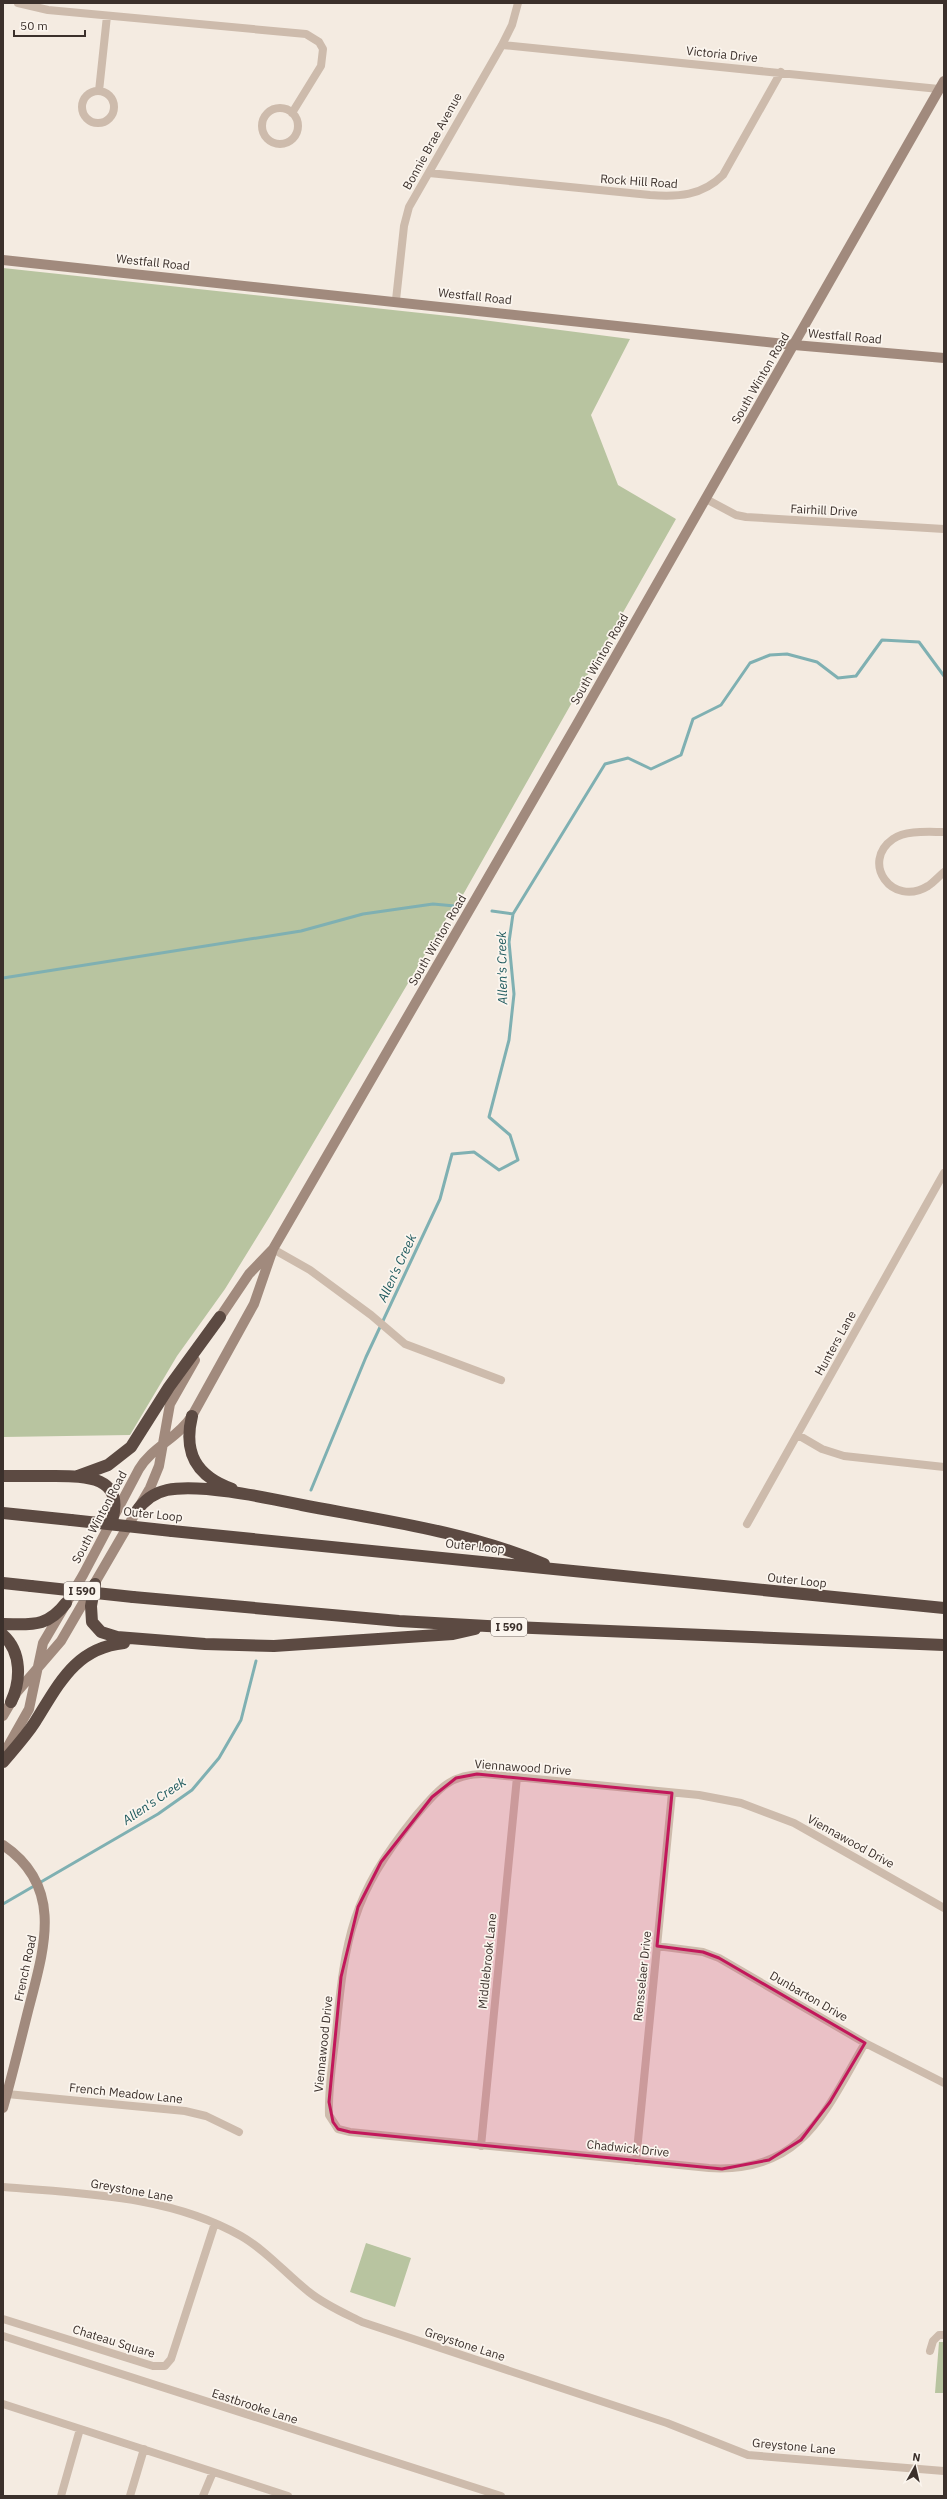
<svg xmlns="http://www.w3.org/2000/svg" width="947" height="2499" font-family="'IBM Plex Sans',sans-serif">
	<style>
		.green { fill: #b8c4a0 }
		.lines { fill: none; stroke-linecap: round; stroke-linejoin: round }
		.stream { stroke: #7fb0b2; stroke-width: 3 }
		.street { stroke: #cdbbac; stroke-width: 8 }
		.secondary { stroke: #a18a7d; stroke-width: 10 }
		.highway { stroke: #5c4a42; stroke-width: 12 }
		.highway-bridge { stroke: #5c4a42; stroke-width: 12 }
		.marked { fill: #c2185b; fill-opacity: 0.2; stroke: #c2185b; stroke-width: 3; stroke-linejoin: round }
		.labels { text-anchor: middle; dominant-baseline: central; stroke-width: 3.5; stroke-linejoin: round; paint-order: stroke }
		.shield { fill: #fbf5ee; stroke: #756b66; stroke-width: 1 }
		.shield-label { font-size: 11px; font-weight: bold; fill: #3b302b }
		.street-label { font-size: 12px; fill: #3b302b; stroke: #fbf5ee }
		.water-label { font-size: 13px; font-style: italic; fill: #1f5a5e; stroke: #fbf5ee }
	</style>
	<rect width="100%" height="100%" fill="#f4ebe1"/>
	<path class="green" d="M3 268 467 318 630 339 591 415 618 485 676 519 460 900 455 904 270 1216 225 1289 177 1356 130 1435 3 1437Z
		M366 2243 411 2258 395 2307 350 2292Z
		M939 2342H944V2393H935Z"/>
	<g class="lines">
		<path class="stream" d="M492 911 513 914
			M3 978 301 931 363 914 433 904 455 906
			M311 1490 366 1357 440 1199 452 1154 474 1152 499 1170 518 1160 510 1135 489 1117 509 1040 514 994 509 942 513 914 605 764 628 758 651 769 681 755 693 719 721 705 750 663 770 655 787 654 817 662 838 678 856 676 882 640 919 642 944 676
			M3 1904 158 1814 192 1790 219 1758 241 1720 256 1661"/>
		<path class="street" d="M18 3 48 10 306 34 319 42 323 49 321 66 292 113
			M502 45 939 89
			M82 107a16 16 0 1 1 32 0a16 16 0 1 1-32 0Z
			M99 91 107 16
			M262 126a18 18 0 1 1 36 0a18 18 0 1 1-36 0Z
			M429 173 650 195C678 197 702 196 723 175L781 72
			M396 300 404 226 409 207 502 45 512 25 518 3
			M706 499 736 515 746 517 944 529
			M944 832C928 832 906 830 893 839 860 862 892 908 928 886 934 882 939 876 944 872
			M273 1249 310 1270 371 1315 405 1344 501 1380
			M798 1435 822 1449 844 1456 944 1467
			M747 1524 944 1173
			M657 1946 703 1952 719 1958 865 2043 944 2083
			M865 2043C825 2112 802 2174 709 2168L350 2132 338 2129 329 2115C328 2088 333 2060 336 2033 345 1937 352 1895 414 1818 436 1792 449 1773 485 1774L699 1795 741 1803 794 1823 944 1908
			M7 2094 185 2111 206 2116 239 2132
			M481 2146 517 1777
			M636 2161 672 1793
			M3 2187C84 2194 169 2195 241 2236 267 2251 286 2274 309 2292 325 2305 344 2313 362 2322L667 2423 748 2455 944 2471
			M3 2319 153 2366H165L171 2359 215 2223
			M3 2336 501 2496
			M930 2351 933 2341 939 2335H944
			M3 2404 288 2496
			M61 2496 80 2429
			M130 2496 144 2449
			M203 2496 213 2472"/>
		<path class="secondary" d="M3 260 794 345 944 358
			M216 1323 249 1274 273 1249
			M3 1716 17 1692 61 1641 150 1488 159 1466 170 1404 195 1360
			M3 1755 29 1709 43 1643 83 1575 139 1469C152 1447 178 1438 192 1416L254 1304 273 1249 577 724 944 81
			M3 1845C65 1887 44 1949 28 2011 20 2043 12 2076 3 2108"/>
		<path class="highway" d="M192 1416C183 1453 196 1476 232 1489
			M3 1476C20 1476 36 1476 53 1476 84 1476 125 1475 112 1521
			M78 1476 108 1465 131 1447 169 1387 220 1317
			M136 1512C144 1500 153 1493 167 1490 200 1483 268 1498 302 1505 381 1520 469 1532 544 1564
			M3 1513 71 1520
			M172 1531 944 1608
			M3 1583 31 1586
			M95 1584 91 1606 92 1622 101 1632 117 1637 205 1644 274 1646 453 1634 475 1629
			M133 1597 399 1621 487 1626 944 1645
			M3 1624C31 1624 47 1628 66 1603
			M3 1635C22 1652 21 1681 11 1702
			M3 1762C14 1749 26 1736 35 1722 59 1684 75 1648 124 1643"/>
		<path class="highway-bridge" d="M71 1520 172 1531
			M31 1586 133 1597"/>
	</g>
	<path class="marked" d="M477 1774 672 1793 657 1946 703 1952 719 1958 865 2043 830 2102 801 2140 769 2160 722 2169 350 2132 338 2129 333 2122 329 2102 341 1977 358 1907 381 1862 432 1797 456 1778Z"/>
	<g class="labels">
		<g class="shield">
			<rect x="64" y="1582" width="36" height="18" rx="3"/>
			<rect x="491" y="1618" width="36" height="18" rx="3"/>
		</g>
		<g class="shield-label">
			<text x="82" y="1591">I 590</text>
			<text x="509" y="1627">I 590</text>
		</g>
		<g class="street-label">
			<text transform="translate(722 54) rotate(6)">Victoria Drive</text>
			<text transform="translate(432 141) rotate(-61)">Bonnie Brae Avenue</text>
			<text transform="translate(639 181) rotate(4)">Rock Hill Road</text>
			<text transform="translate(153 262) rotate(6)">Westfall Road</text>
			<text transform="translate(475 296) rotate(6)">Westfall Road</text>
			<text transform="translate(845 336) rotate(5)">Westfall Road</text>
			<text transform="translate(760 378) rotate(-60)">South Winton Road</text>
			<text transform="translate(824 510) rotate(3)">Fairhill Drive</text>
			<text transform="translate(599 659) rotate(-60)">South Winton Road</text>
			<text transform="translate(437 940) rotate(-60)">South Winton Road</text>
			<text transform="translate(835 1343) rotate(-61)">Hunters Lane</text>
			<text transform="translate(153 1514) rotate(6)">Outer Loop</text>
			<text transform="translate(99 1517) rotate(-62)">South Winton Road</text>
			<text transform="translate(475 1546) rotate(6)">Outer Loop</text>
			<text transform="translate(797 1580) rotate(6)">Outer Loop</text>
			<text transform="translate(523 1767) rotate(4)">Viennawood Drive</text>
			<text transform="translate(851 1841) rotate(29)">Viennawood Drive</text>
			<text transform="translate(487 1961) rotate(-84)">Middlebrook Lane</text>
			<text transform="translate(25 1968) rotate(-78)">French Road</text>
			<text transform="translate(642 1976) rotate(-84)">Rensselaer Drive</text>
			<text transform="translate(809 1996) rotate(30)">Dunbarton Drive</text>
			<text transform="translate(323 2044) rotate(-84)">Viennawood Drive</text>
			<text transform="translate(126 2093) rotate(6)">French Meadow Lane</text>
			<text transform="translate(628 2148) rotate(6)">Chadwick Drive</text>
			<text transform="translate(132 2190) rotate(10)">Greystone Lane</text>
			<text transform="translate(114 2341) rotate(17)">Chateau Square</text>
			<text transform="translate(465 2344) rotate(18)">Greystone Lane</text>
			<text transform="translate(255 2406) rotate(18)">Eastbrooke Lane</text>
			<text transform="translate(794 2446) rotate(5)">Greystone Lane</text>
		</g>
		<g class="water-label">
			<text transform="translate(502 968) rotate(-91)">Allen's Creek</text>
			<text transform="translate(397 1268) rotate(-65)">Allen's Creek</text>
			<text transform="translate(154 1801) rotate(-34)">Allen's Creek</text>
		</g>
	</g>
	<rect width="947" height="2499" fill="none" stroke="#3b302b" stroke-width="8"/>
	<g transform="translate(915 2467) rotate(8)" stroke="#fbf5ee" stroke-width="3" paint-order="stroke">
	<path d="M0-3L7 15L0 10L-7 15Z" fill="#3b302b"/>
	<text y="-6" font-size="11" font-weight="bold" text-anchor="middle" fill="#3b302b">N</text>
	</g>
	<path d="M14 30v6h71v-6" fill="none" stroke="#3b302b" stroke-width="2"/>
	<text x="20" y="30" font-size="12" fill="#3b302b" stroke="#fbf5ee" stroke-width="3" paint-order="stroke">50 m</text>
</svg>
